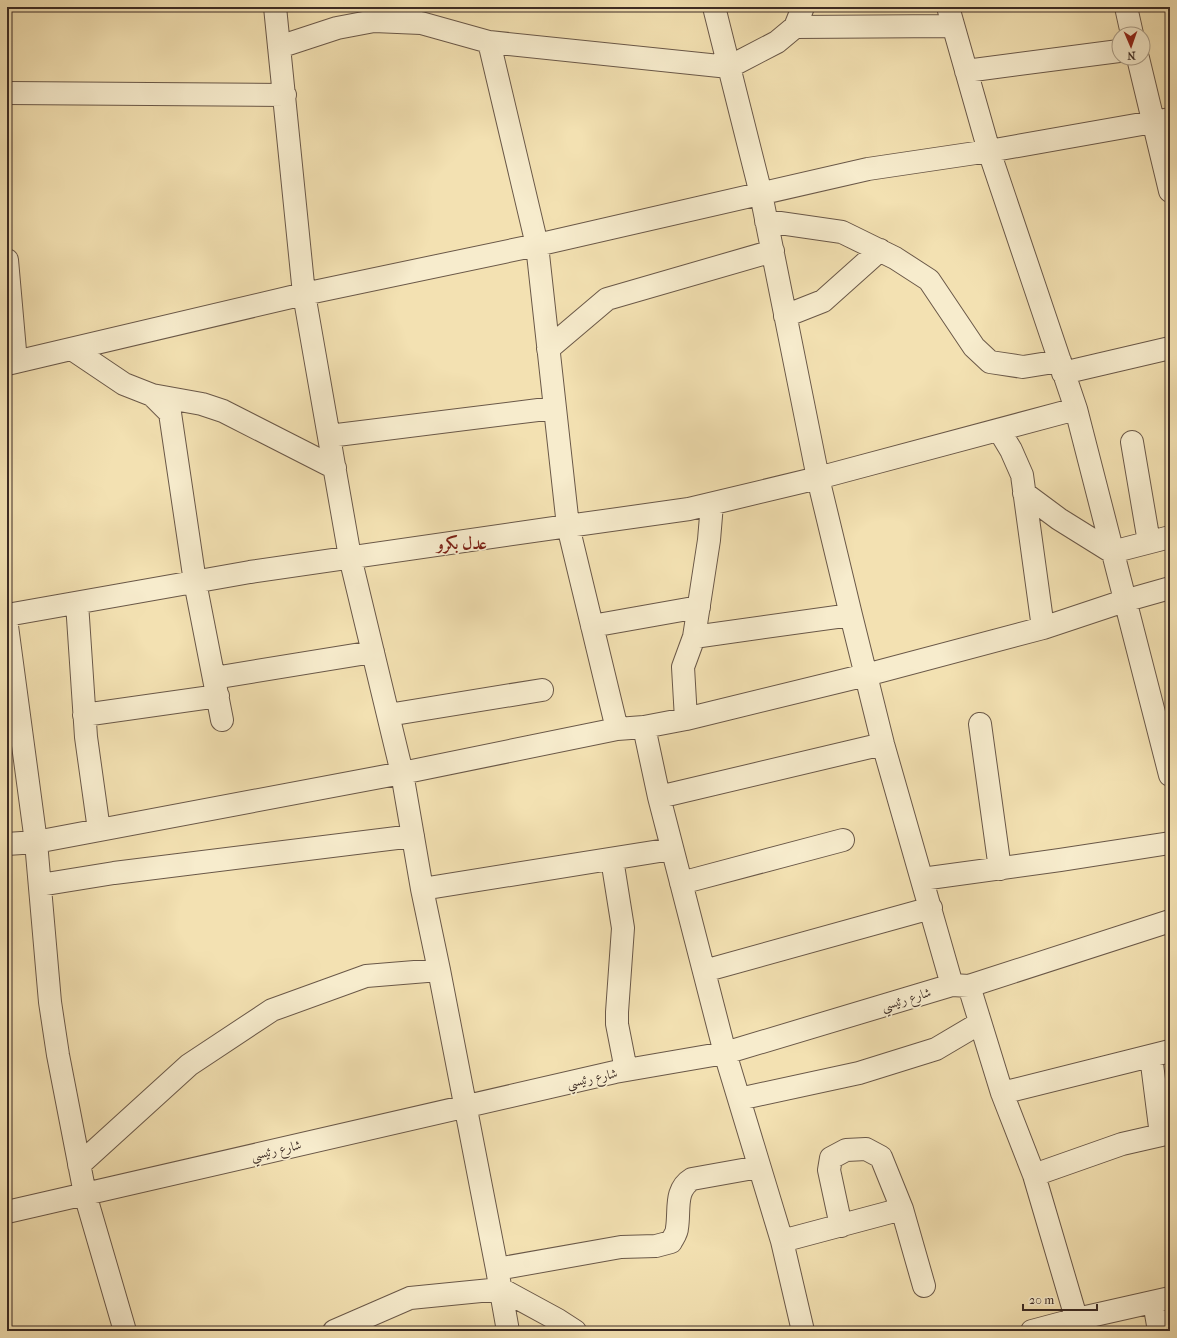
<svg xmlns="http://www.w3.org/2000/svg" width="1177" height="1338" font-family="'IM FELL French Canon',Amiri,serif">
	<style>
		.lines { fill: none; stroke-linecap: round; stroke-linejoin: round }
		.street-casing { stroke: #6a5848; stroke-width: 24 }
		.street { stroke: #f7eccd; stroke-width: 22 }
		.labels { text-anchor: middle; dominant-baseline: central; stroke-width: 3.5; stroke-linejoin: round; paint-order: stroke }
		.street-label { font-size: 13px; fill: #3c2b24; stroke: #f7eccd }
		.district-label { font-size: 17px; font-weight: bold; fill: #7a1f14; stroke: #f7eccd }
	</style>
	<rect width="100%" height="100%" fill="#f3e1b2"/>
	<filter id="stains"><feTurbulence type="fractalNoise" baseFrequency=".005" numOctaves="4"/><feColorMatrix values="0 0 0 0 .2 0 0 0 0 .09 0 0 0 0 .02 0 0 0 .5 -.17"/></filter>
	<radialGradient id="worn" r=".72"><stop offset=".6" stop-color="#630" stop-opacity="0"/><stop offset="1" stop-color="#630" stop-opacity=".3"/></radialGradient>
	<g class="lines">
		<defs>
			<path id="street" d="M275 7 304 294 350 557 402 773 422 889 439 970 497 1269 508 1331
				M714 7 761 194 818 478 851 615 883 744 952 985
				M948 7 989 151 1076 409 1170 775
				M1126 7 1132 34
				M795 27 953 26
				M489 42 537 245 568 526 617 729
				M279 47 337 28 374 21 421 23 489 42 729 67 777 42 795 27 803 7
				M1138 58 1170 191
				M966 71 1119 51
				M7 93 285 95
				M766 221 842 232 895 258 929 280 974 347 990 362 1023 367 1060 361
				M7 260 16 362
				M785 316 823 301 880 250
				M72 349 124 384 152 395 170 413 195 582 222 720
				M548 349 607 299 773 251
				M7 364 304 294 537 245 868 169 989 151 1170 119
				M1063 373 1170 348
				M152 395 202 404 223 411 335 468
				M999 430 1011 450 1022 475 1043 628
				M329 436 554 408
				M1132 442 1149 542
				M1024 493 1059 519 1112 552 1170 537
				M77 603 86 737 99 830
				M7 615 250 572 568 526 689 509 818 478 1076 409
				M7 626 36 842 50 1002 58 1055 85 1194 125 1331
				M592 626 699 607
				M694 637 851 615
				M214 678 373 652
				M84 715 218 696
				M388 715 542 690
				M686 719 683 667 694 637 709 540 712 504
				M980 724 1000 869
				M644 727 659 797 725 1053 782 1241 803 1331
				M659 797 883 744
				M7 844 36 842 402 773 617 729 644 727 686 719 866 675 1043 628 1124 601 1170 588
				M612 859 623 928 617 1012V1024L626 1070
				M922 879 1060 860 1170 843
				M681 883 843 840
				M40 885 114 873 413 836
				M422 889 672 849
				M704 971 931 908
				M969 986 1002 1093 1034 1175 1080 1331
				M1151 1056 1161 1135
				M1002 1093 1170 1051
				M739 1099 859 1073 936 1049 980 1023
				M79 1165 189 1065 272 1010 366 976 439 970
				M1034 1175 1122 1144 1170 1133
				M7 1212 615 1072 725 1053 952 985 969 986 1170 921
				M841 1226 829 1170 831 1158 846 1150 866 1149 881 1157 902 1209 924 1286
				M782 1241 902 1209
				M497 1269 621 1247 656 1246 671 1242C673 1238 677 1233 677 1228 680 1210 674 1190 692 1179L759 1167
				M1154 1302 1159 1331
				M334 1331 410 1298 501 1289 558 1320 575 1331
				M1032 1331 1077 1319 1170 1298"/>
		</defs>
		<use href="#street" class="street-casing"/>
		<use href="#street" class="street"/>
	</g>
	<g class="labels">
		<g class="street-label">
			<text transform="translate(906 999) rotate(-17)">شارع رئيسي</text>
			<text transform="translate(592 1078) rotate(-12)">شارع رئيسي</text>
			<text transform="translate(276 1150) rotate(-13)">شارع رئيسي</text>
		</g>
		<g class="district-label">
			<text x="462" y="543">عدل بكرو</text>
		</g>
	</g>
	<rect width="1177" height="1338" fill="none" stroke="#f3e1b2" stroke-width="24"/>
	<rect x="8" y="8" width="1161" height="1322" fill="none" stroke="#3c2b24" stroke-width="2"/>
	<rect x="12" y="12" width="1153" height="1314" fill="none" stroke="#3c2b24"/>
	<g transform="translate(1131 46) rotate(178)"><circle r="19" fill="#f7eccd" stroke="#ac9f89"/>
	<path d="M0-3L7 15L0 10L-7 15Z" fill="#8f2418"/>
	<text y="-6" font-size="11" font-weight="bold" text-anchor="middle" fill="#3c2b24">N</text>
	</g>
	<path d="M1023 1304v6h74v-6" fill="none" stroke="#3c2b24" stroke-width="2"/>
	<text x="1029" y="1304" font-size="12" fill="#3c2b24" stroke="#f7eccd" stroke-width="3" paint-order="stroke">20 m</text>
	<rect width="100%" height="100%" filter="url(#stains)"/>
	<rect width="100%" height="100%" fill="url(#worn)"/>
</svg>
